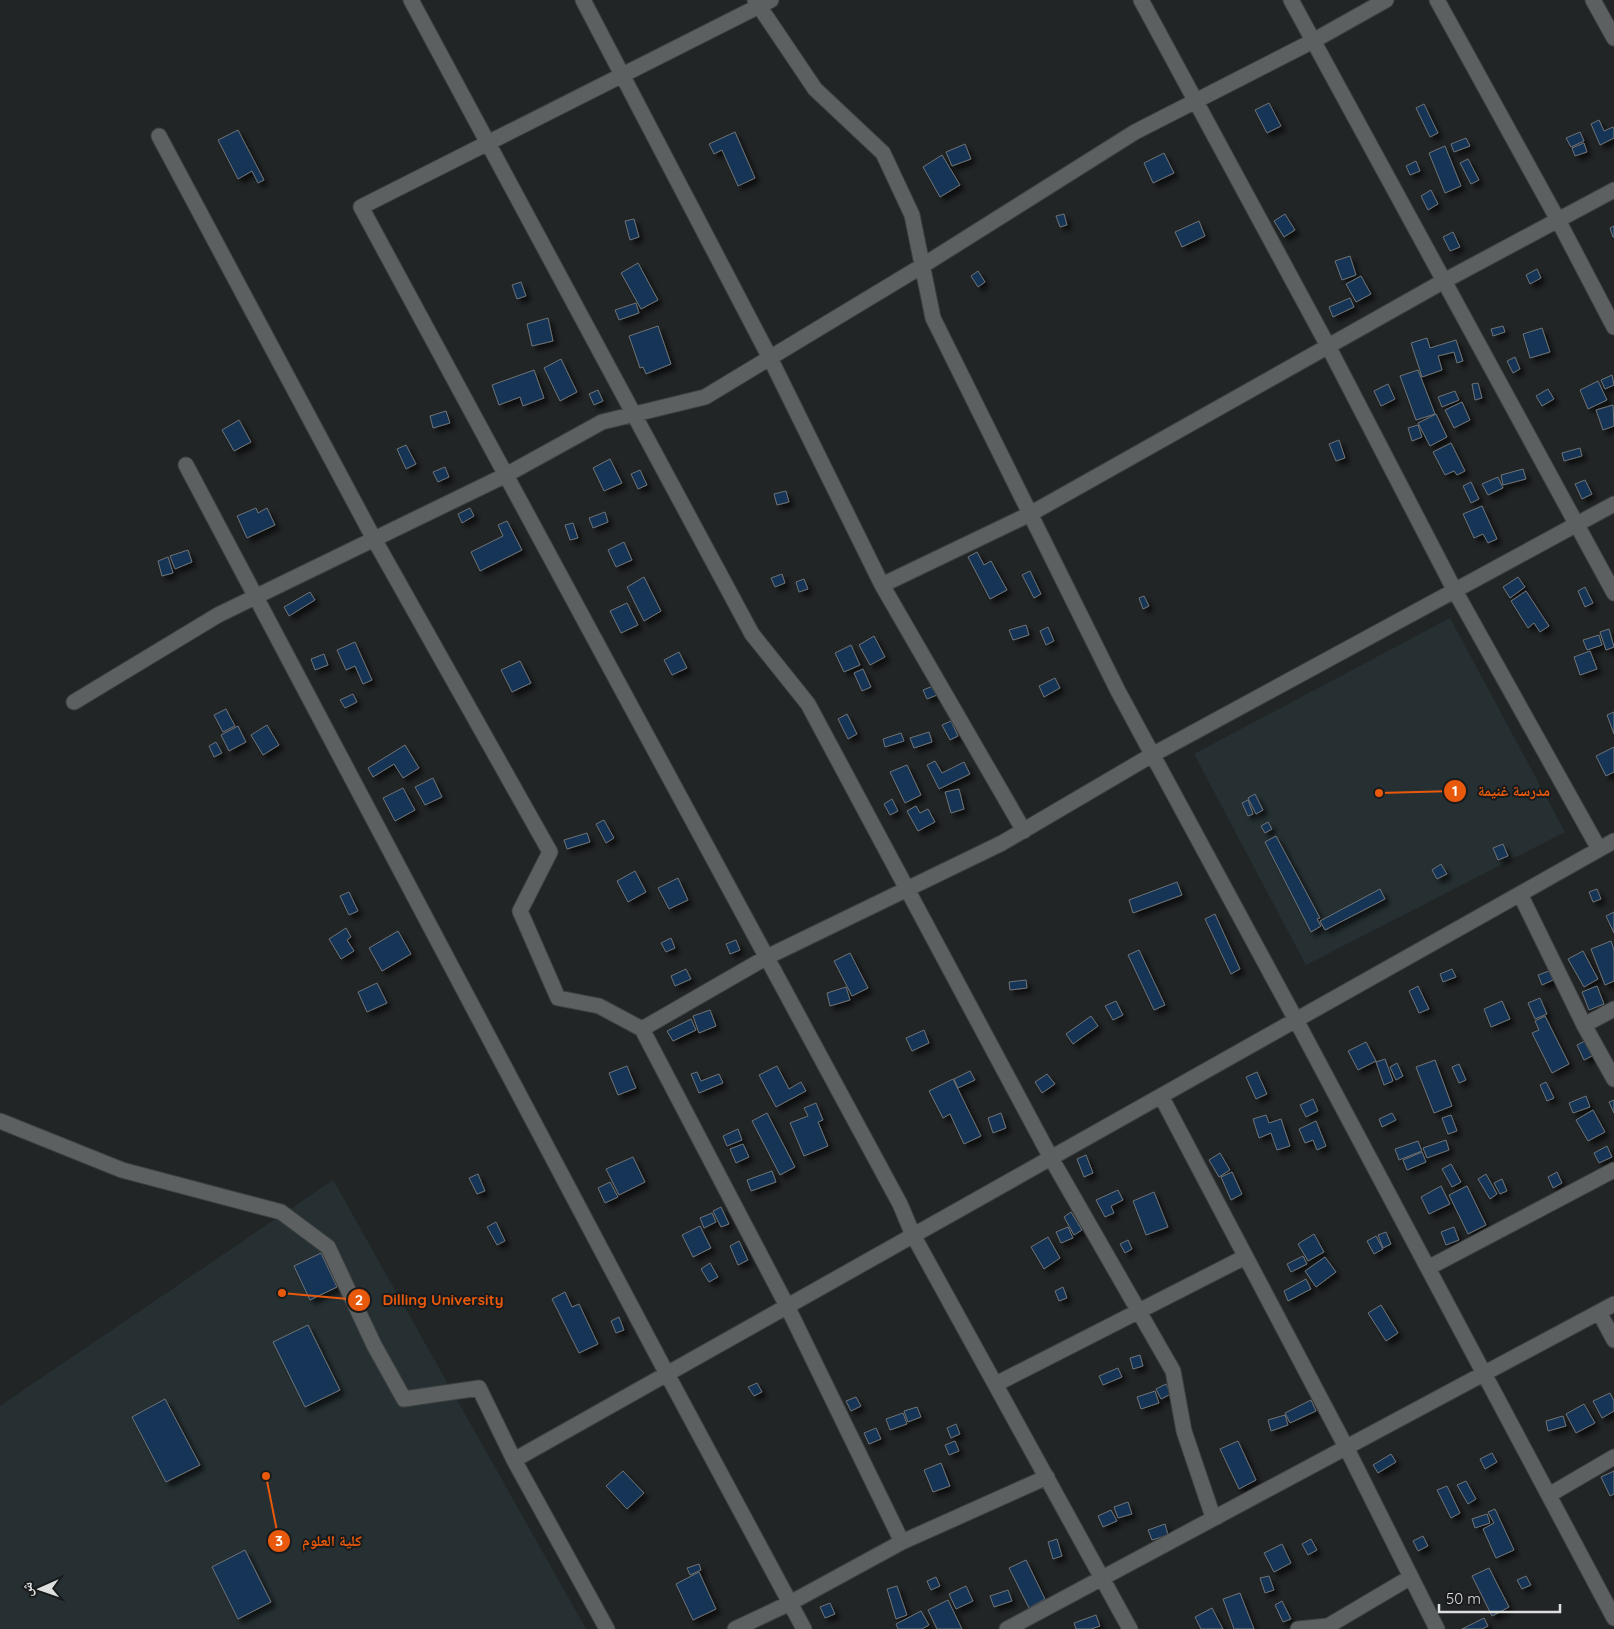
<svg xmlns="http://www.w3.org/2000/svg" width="1614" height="1629" font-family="Quicksand,'Noto Naskh Arabic',sans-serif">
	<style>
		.built { fill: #263033 }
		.building { fill: #123656; stroke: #707275; filter: url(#shadow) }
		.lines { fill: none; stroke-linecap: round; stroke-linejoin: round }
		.street-casing { stroke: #3e4041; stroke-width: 17 }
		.secondary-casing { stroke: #3e4041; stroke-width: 17 }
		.street { stroke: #5c6061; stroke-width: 15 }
		.secondary { stroke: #5c6061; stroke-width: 15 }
		.leader { fill: none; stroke: #e8590c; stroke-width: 2 }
		.callout-dot { fill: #e8590c; stroke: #191b1c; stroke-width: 2 }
		.mark-label { font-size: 15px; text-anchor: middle; font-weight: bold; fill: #fff }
		.callout-label { font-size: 15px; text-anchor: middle; font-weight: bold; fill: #e8590c; stroke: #191b1c; stroke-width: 4; stroke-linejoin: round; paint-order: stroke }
	</style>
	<defs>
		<filter id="shadow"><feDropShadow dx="4.5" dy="4.5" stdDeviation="2.5" flood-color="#0009"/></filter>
	</defs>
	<rect width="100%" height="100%" fill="#222526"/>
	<path class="built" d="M1450 618 1565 832 1306 965 1194 754Z
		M333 1180 586 1629H0V1406Z"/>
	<path class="building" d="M1269 103 1281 126 1267 133 1255 110Z
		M1424 104 1438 133 1430 137 1416 108Z
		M1599 120 1604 131 1613 127 1614 129V138L1600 145 1591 124Z
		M238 130 264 180 258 183 252 171 238 179 218 140Z
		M735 132 755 178 738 186 722 150 714 154 709 144Z
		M1580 132 1584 141 1571 147 1566 138Z
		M1466 138 1470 146 1454 152 1451 144Z
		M1584 143 1587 152 1575 156 1572 148Z
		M965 144 971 159 952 166 946 152Z
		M1445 146 1461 186 1445 193 1429 153Z
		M1164 153 1174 173 1153 183 1144 163Z
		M942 155 960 185 940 197 923 167Z
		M1468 159 1479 180 1471 184 1460 163Z
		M1416 161 1420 171 1410 175 1406 166Z
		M1431 190 1438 204 1428 210 1421 196Z
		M1064 214 1067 225 1060 227 1056 216Z
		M1285 214 1295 230 1284 237 1274 221Z
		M634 219 639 237 630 240 625 221Z
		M1199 221 1205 236 1182 247 1175 232Z
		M1614 226V237H1613L1610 228Z
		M1453 232 1460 247 1450 251 1443 237Z
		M1350 256 1356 275 1342 280 1335 261Z
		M638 263 658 300 641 309 621 273Z
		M1537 269 1541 278 1530 284 1526 275Z
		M978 271 985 282 978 287 971 276Z
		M1361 276 1371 294 1356 302 1346 284Z
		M521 282 526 296 517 299 512 285Z
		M1350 298 1354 307 1333 317 1329 307Z
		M636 303 639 313 619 320 615 310Z
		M548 318 553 341 532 346 527 324Z
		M658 326 671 364 646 374 643 367 640 368 629 336Z
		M1503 326 1505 332 1493 336 1491 329Z
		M1542 328 1550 352 1530 358 1523 334Z
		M1427 338 1430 348 1456 340 1463 361 1457 363 1454 352 1438 356 1442 370 1422 377 1411 343Z
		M1515 357 1520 369 1513 373 1507 361Z
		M561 359 577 392 560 401 544 368Z
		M534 370 544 398 523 406 520 397 499 405 492 385Z
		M1418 370 1435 414 1416 420 1400 376Z
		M1612 375 1614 385 1605 389 1601 380Z
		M1598 381 1607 400 1588 409 1580 390Z
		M1478 383 1482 398 1475 400 1472 384Z
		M1388 384 1395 399 1381 406 1374 391Z
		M1548 389 1554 399 1542 406 1536 396Z
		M598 390 603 401 594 405 589 394Z
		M1455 391 1459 400 1442 407 1438 397Z
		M1462 402 1470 420 1454 428 1445 410Z
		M1613 405 1614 426 1603 430 1596 410Z
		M446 411 450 423 433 428 430 416Z
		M1436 414 1447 437 1430 446 1418 423Z
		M239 420 251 442 234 451 222 430Z
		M1418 425 1422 437 1412 441 1408 428Z
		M1339 440 1345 458 1336 461 1329 444Z
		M1451 443 1465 471 1457 475 1454 471 1445 475 1433 452Z
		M406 445 416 464 406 469 397 449Z
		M1580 448 1582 456 1564 461 1562 453Z
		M610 459 622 483 604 491 593 468Z
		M445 467 449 477 438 482 433 472Z
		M1523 469 1526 479 1503 485 1501 475Z
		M640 470 647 485 638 489 631 474Z
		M1498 477 1503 488 1488 495 1482 484Z
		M1585 480 1592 494 1582 499 1575 484Z
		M1471 482 1479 499 1471 503 1463 486Z
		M786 491 789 502 777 505 774 494Z
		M1482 506 1497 539 1488 543 1483 534 1474 538 1463 514Z
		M256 508 258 513 267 508 275 525 247 538 237 516Z
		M470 508 474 516 462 523 458 514Z
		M605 512 608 522 593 528 589 518Z
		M507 521 522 550 480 571 471 552 503 536 498 525Z
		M573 523 578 538 570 540 565 525Z
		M624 542 632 560 616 567 608 550Z
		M188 550 192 562 175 569 170 556Z
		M977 552 984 565 991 561 1007 590 990 599 968 557Z
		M168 557 173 573 162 576 158 561Z
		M1030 571 1041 594 1034 598 1022 575Z
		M782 574 785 583 775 587 771 578Z
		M644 577 661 611 644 621 627 587Z
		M1518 577 1525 587 1510 598 1503 587Z
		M804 579 808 589 799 592 796 582Z
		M1585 587 1593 603 1585 607 1578 591Z
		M1526 591 1549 626 1540 632 1534 623 1528 628 1511 601Z
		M310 592 315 600 289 616 284 607Z
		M1144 596 1149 606 1143 609 1139 598Z
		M627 603 638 625 621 633 610 611Z
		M1026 625 1029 635 1013 640 1009 630Z
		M1048 627 1054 641 1046 645 1040 631Z
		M1609 629 1614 647 1606 650 1600 632Z
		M1599 635 1602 645 1587 650 1583 640Z
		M874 636 885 657 870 665 859 645Z
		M355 642 372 680 363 684 355 666 346 670 337 650Z
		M851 645 860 665 844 672 835 653Z
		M1590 651 1597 669 1580 675 1574 657Z
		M679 652 687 668 672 675 664 660Z
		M324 654 328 665 315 670 311 659Z
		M520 661 531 683 512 692 501 670Z
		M863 669 871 687 862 691 854 673Z
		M1055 678 1060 688 1044 697 1039 686Z
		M933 686 937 695 927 699 923 690Z
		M353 694 357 702 345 708 340 700Z
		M226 709 235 726 223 732 214 715Z
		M1614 712V734L1607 715Z
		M847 714 857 734 848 739 838 719Z
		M951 721 958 736 950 740 942 725Z
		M267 725 279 745 263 755 251 735Z
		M238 726 246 742 229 751 221 735Z
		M929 732 932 742 914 748 910 738Z
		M901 733 904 741 885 747 883 739Z
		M216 742 222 753 214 757 209 746Z
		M405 745 419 768 403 778 394 764 373 777 368 768Z
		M1614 747V772L1606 776 1596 756Z
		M935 761 942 773 964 762 970 774 939 789 927 765Z
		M907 765 921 795 905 803 890 772Z
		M433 778 442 797 425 805 415 787Z
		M403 788 415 810 395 821 383 798Z
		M959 789 964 809 951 813 945 792Z
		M1255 794 1263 810 1256 814 1248 798Z
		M892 799 898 811 890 815 884 804Z
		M1248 800 1253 814 1248 816 1242 803Z
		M916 806 920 813 928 809 935 822 918 831 907 811Z
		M604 820 614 838 606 843 596 824Z
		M1268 822 1272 829 1265 833 1261 826Z
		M587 833 590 842 567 849 564 840Z
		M1276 836 1320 918 1317 919 1321 926 1311 932 1265 842Z
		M1503 844 1508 856 1498 860 1493 848Z
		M1441 864 1447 874 1437 879 1432 870Z
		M635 871 646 892 628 902 617 881Z
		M678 878 688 900 669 909 658 888Z
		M1177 882 1182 895 1133 913 1129 900Z
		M1380 889 1385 899 1325 930 1320 921Z
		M1597 889 1601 899 1593 902 1589 892Z
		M349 892 358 911 349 915 340 896Z
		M1614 912V933L1606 916Z
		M1215 914 1240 969 1231 974 1205 919Z
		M346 928 351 937 347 940 354 951 341 959 329 939Z
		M398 931 411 954 382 971 369 948Z
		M671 938 675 948 666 952 661 943Z
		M736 940 740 950 730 954 726 944Z
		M1611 941 1614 950V981L1605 985 1591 949Z
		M1139 950 1165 1005 1154 1010 1128 955Z
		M1583 951 1598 979 1584 987 1568 959Z
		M850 953 868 988 852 996 834 961Z
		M686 969 691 979 675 986 671 976Z
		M1452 969 1456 977 1443 982 1440 974Z
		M1549 971 1553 980 1542 985 1538 975Z
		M1026 980 1027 988 1010 990 1009 982Z
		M377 983 387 1003 367 1012 358 992Z
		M1418 986 1429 1009 1419 1013 1409 991Z
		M1597 986 1604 1004 1589 1010 1582 992Z
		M846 987 850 1000 830 1006 827 993Z
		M1540 998 1547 1014 1535 1019 1528 1003Z
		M1116 1001 1123 1015 1113 1020 1105 1006Z
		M1502 1001 1510 1019 1491 1027 1484 1009Z
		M710 1010 716 1026 699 1033 693 1016Z
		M1091 1016 1098 1026 1073 1044 1066 1034Z
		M1545 1016 1569 1064 1552 1073 1532 1033 1539 1030 1535 1021Z
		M691 1019 696 1030 673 1041 667 1031Z
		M924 1030 929 1043 912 1051 906 1038Z
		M1585 1041 1592 1056 1584 1060 1577 1045Z
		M1366 1042 1376 1061 1358 1070 1348 1051Z
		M1385 1059 1393 1081 1384 1085 1376 1062Z
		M1435 1060 1452 1106 1434 1113 1416 1067Z
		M1397 1063 1403 1076 1396 1080 1390 1067Z
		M1459 1064 1466 1080 1459 1083 1452 1067Z
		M627 1066 636 1088 618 1095 609 1073Z
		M777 1066 789 1089 801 1082 806 1091 776 1107 759 1075Z
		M970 1071 975 1080 958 1088 954 1079Z
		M697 1072 701 1081 719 1074 723 1083 699 1093 691 1074Z
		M1257 1072 1267 1094 1256 1099 1246 1077Z
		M1047 1074 1055 1084 1042 1093 1035 1082Z
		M953 1079 981 1136 964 1144 950 1114 943 1118 929 1091Z
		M1546 1082 1554 1098 1547 1101 1540 1085Z
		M1586 1096 1590 1107 1573 1113 1569 1103Z
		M1313 1099 1318 1111 1306 1117 1300 1105Z
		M1614 1100V1113L1609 1102Z
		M816 1103 823 1120 818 1122 828 1146 804 1156 790 1123 808 1116 804 1108Z
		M1593 1110 1605 1132 1588 1141 1576 1120Z
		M767 1113 795 1167 780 1175 752 1121Z
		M1001 1113 1006 1128 993 1133 988 1118Z
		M1392 1113 1396 1120 1382 1127 1379 1119Z
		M1266 1115 1269 1123 1281 1119 1290 1146 1277 1150 1271 1133 1259 1138 1253 1119Z
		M1451 1115 1457 1131 1448 1134 1442 1118Z
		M1316 1121 1326 1146 1317 1150 1313 1140 1305 1143 1299 1129Z
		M738 1129 742 1140 727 1146 723 1136Z
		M1446 1140 1449 1150 1427 1158 1423 1148Z
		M1418 1141 1422 1151 1399 1160 1395 1149Z
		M743 1144 749 1157 736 1163 730 1149Z
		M1607 1146 1612 1157 1599 1163 1594 1153Z
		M1422 1152 1426 1162 1407 1170 1403 1160Z
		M1220 1153 1230 1170 1219 1177 1209 1160Z
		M1086 1155 1093 1173 1084 1177 1077 1159Z
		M633 1157 645 1182 619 1195 606 1169Z
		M1451 1164 1461 1182 1452 1187 1442 1169Z
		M772 1171 776 1182 751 1191 747 1180Z
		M1232 1172 1242 1194 1231 1200 1221 1177Z
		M1557 1172 1562 1183 1553 1188 1548 1177Z
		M478 1174 485 1191 477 1194 469 1178Z
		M1486 1174 1497 1194 1490 1199 1478 1179Z
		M1502 1179 1507 1191 1500 1194 1494 1183Z
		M610 1182 618 1197 605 1203 598 1188Z
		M1441 1186 1450 1204 1429 1214 1421 1197Z
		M1467 1186 1486 1225 1468 1234 1449 1195Z
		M1118 1190 1123 1200 1111 1206 1114 1213 1105 1217 1096 1200Z
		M1154 1192 1168 1227 1146 1235 1133 1201Z
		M721 1207 729 1224 721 1227 713 1211Z
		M1071 1212 1082 1230 1074 1235 1064 1217Z
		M712 1213 716 1222 704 1228 700 1218Z
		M496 1222 505 1241 497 1245 487 1227Z
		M700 1226 711 1248 693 1257 682 1235Z
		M1068 1227 1073 1238 1061 1243 1056 1232Z
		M1454 1227 1459 1240 1446 1245 1441 1232Z
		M1386 1232 1391 1244 1383 1248 1378 1235Z
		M1314 1234 1324 1252 1308 1261 1298 1244Z
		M1376 1236 1383 1249 1374 1254 1367 1241Z
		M1048 1237 1060 1258 1044 1269 1031 1247Z
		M1128 1240 1132 1249 1125 1253 1120 1244Z
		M739 1241 748 1260 738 1265 730 1246Z
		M321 1253 337 1287 310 1300 294 1266Z
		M1303 1256 1307 1264 1291 1272 1287 1264Z
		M1325 1257 1336 1272 1316 1287 1305 1271Z
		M710 1263 718 1277 709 1282 701 1269Z
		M1306 1279 1311 1289 1288 1301 1284 1291Z
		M1063 1287 1067 1298 1059 1301 1055 1291Z
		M565 1292 572 1307 579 1304 598 1344 579 1353 552 1299Z
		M1381 1305 1398 1333 1386 1341 1368 1313Z
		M619 1317 624 1330 616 1333 611 1321Z
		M308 1325 340 1390 305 1407 273 1342Z
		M1140 1355 1143 1366 1133 1369 1130 1358Z
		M1118 1368 1122 1377 1103 1385 1099 1376Z
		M757 1383 762 1392 754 1396 748 1387Z
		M1166 1384 1171 1394 1161 1399 1156 1389Z
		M1155 1391 1159 1403 1141 1409 1137 1397Z
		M1610 1393 1614 1401V1411L1602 1418 1593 1401Z
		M856 1397 861 1406 851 1411 846 1401Z
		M165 1399 200 1465 166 1482 132 1417Z
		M1311 1400 1316 1411 1290 1423 1285 1413Z
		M1584 1404 1595 1423 1576 1433 1566 1414Z
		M917 1407 921 1417 908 1422 904 1411Z
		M903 1413 907 1424 890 1430 886 1419Z
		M1285 1415 1288 1425 1271 1431 1268 1420Z
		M1563 1416 1566 1426 1548 1431 1546 1421Z
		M956 1424 960 1434 951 1438 947 1428Z
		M876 1428 881 1439 869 1444 864 1433Z
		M955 1441 959 1451 949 1455 945 1445Z
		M1238 1441 1256 1480 1239 1489 1220 1449Z
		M1492 1453 1497 1462 1485 1469 1480 1459Z
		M1391 1454 1396 1462 1378 1473 1373 1465Z
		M941 1463 950 1486 933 1492 924 1470Z
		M623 1471 644 1493 627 1509 606 1486Z
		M1614 1471V1494L1610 1496 1601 1477Z
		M1466 1481 1476 1499 1468 1504 1457 1485Z
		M1447 1486 1460 1513 1451 1518 1437 1490Z
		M1128 1502 1132 1514 1118 1518 1114 1507Z
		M1495 1509 1514 1550 1496 1558 1483 1529 1494 1523 1488 1512Z
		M1111 1510 1117 1521 1103 1527 1098 1516Z
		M1487 1514 1490 1523 1475 1528 1472 1519Z
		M1165 1524 1168 1535 1152 1540 1148 1530Z
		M1423 1536 1428 1546 1418 1551 1413 1541Z
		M1057 1539 1062 1556 1053 1559 1048 1542Z
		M1311 1539 1317 1550 1308 1555 1302 1544Z
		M1282 1544 1291 1563 1274 1572 1264 1553Z
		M245 1550 271 1602 238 1619 212 1567Z
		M1026 1560 1045 1599 1029 1608 1009 1568Z
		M699 1564 701 1570 690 1575 687 1568Z
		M1489 1568 1509 1607 1492 1616 1472 1576Z
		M699 1572 716 1609 693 1620 676 1584Z
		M1269 1576 1274 1590 1265 1593 1260 1578Z
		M1526 1576 1531 1585 1522 1589 1517 1580Z
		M936 1577 940 1586 931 1590 927 1581Z
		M897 1586 907 1615 896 1619 887 1589Z
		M966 1586 973 1601 956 1609 949 1594Z
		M1008 1590 1012 1601 994 1607 990 1596Z
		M1240 1593 1254 1629H1234L1223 1599Z
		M948 1600 962 1629H937L928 1610Z
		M1282 1601 1291 1619 1283 1622 1275 1605Z
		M830 1603 835 1614 825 1618 820 1607Z
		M1212 1608 1223 1629H1201L1195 1617Z
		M921 1611 929 1625 922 1629H898L896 1624Z
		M1096 1615 1100 1626 1091 1629H1076L1074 1623Z
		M1484 1618 1488 1626 1482 1629H1462Z"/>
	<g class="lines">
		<defs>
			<path id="street" d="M411 0 752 634 808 704 1051 1158 1173 1371 1184 1431 1211 1511 1217 1517
				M583 0 770 358 882 585 1024 831
				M755 0 815 89 883 153 912 215 933 318 1118 691 1296 1020 1614 1618
				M771 0 361 207 900 1204 913 1235 1130 1629
				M1141 0 1328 346 1455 591 1599 849
				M1437 0 1558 220 1614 327
				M1593 0 1614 38
				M159 136 374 539 550 852 520 911 558 998 599 1006 642 1029 787 1306 902 1542
				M186 465 667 1374 804 1629
				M882 585 1030 514 1444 281 1614 190
				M74 702 218 615 506 475 602 422 705 397 922 266 1135 132 1313 41 1386 0
				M1520 894 1584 1025 1614 1079
				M1584 1025 1614 1009
				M642 1029 767 957 1002 843 1152 755 1614 504
				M1161 1096 1346 1447 1437 1629
				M0 1121 122 1170 281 1212 328 1247 374 1345 404 1399 479 1388 514 1460 607 1629
				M1428 1268 1614 1170
				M1599 1312 1614 1340
				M996 1384 1245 1257
				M514 1460 1614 841
				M1549 1495 1614 1457
				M735 1629 790 1603 902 1542 1047 1477
				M1007 1629 1614 1304
				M1298 1629 1328 1626 1411 1577"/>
			<path id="secondary" d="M1291 0 1614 593"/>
		</defs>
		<use href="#street" class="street-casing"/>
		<use href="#secondary" class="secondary-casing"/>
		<use href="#street" class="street"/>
		<use href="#secondary" class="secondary"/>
	</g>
	<path class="leader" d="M1379 793L1455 791M282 1293L359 1300M266 1476L279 1541"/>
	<g class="callout-dot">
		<circle cx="1379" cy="793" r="5"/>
		<circle cx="282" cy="1293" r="5"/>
		<circle cx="266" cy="1476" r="5"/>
		<circle cx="1455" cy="791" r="12"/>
		<circle cx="359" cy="1300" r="12"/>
		<circle cx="279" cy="1541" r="12"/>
	</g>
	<g class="mark-label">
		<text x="1455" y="796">1</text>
		<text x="359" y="1305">2</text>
		<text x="279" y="1546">3</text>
	</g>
	<g class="callout-label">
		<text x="1514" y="796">مدرسة غنيمة</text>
		<text x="443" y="1305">Dilling University</text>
		<text x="332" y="1546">كلية العلوم</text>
	</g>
	<g transform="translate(40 1589) rotate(268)" stroke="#191b1c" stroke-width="4" paint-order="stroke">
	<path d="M0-4L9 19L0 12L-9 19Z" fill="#dee0e0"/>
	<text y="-8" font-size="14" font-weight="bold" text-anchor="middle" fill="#dee0e0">ش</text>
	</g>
	<path d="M1439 1604v8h121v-8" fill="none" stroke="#dee0e0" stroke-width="2.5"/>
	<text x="1446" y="1604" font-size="15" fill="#dee0e0" stroke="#191b1c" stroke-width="4" paint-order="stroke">50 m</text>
</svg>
